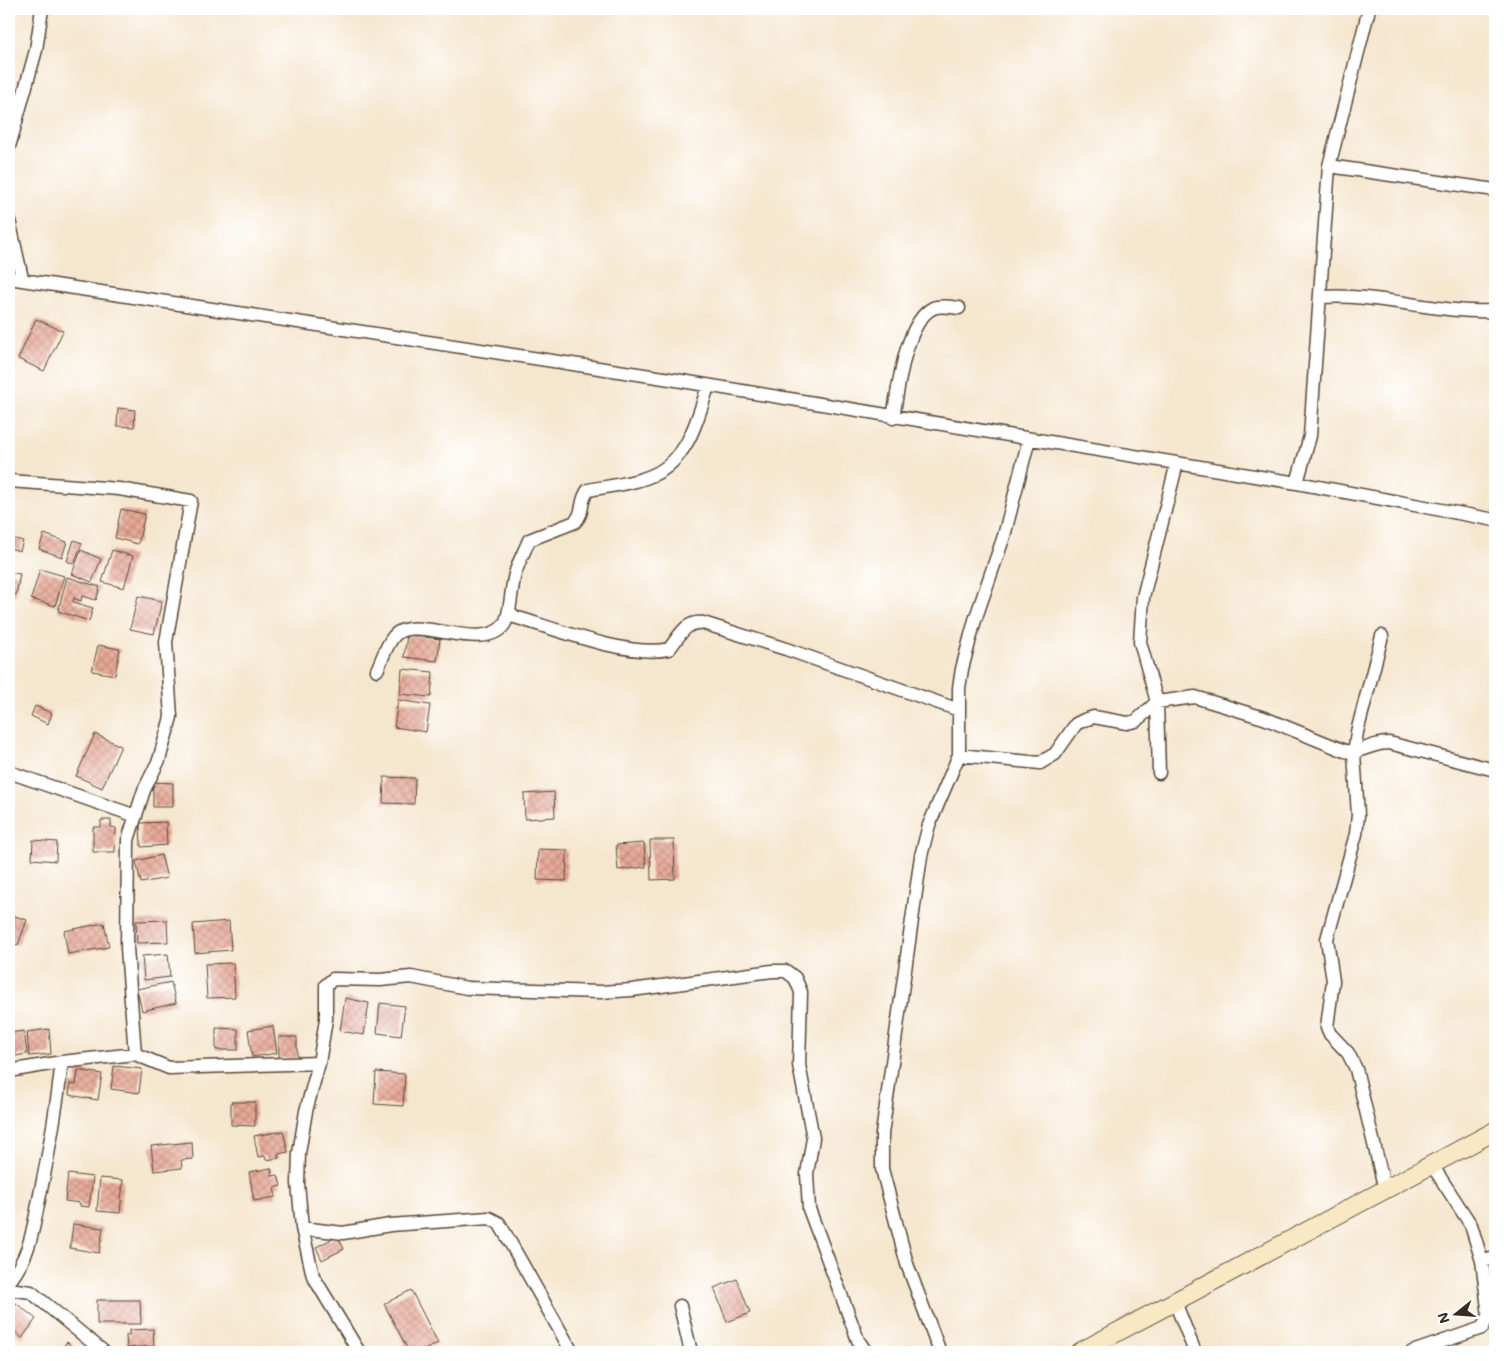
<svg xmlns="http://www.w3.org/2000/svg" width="1504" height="1361" font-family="Mali,sans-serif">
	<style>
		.building { fill: url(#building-cross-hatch) }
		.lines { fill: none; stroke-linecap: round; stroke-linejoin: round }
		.minor-casing { stroke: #574638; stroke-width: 15 }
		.secondary-casing { stroke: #574638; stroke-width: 20 }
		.minor { stroke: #fff; stroke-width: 12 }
		.secondary { stroke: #f8e8c3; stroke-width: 18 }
	</style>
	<defs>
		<pattern id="building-cross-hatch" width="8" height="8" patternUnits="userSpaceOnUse" patternTransform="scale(1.25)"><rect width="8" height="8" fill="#e8a998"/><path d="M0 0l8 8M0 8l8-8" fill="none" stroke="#bd8a7b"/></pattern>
	</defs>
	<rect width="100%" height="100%" fill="#fff"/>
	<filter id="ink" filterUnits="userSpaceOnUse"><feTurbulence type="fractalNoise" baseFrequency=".02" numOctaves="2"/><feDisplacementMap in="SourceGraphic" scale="10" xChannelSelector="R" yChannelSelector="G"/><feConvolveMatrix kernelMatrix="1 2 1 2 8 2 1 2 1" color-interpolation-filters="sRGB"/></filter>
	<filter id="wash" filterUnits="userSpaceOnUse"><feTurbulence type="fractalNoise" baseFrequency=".0096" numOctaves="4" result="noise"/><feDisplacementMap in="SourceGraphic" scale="20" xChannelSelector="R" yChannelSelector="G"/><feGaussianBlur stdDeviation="1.12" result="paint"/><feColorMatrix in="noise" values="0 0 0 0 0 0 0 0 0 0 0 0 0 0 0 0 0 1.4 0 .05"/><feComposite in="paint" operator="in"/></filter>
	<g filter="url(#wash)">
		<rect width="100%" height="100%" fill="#f5e6ce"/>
		<g id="blocks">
			<path class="building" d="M36 319 63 331 44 371 18 359Z
				M118 408 135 410 134 427 117 426Z
				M121 509 145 514 138 544 115 538Z
				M44 534 67 542 62 557 39 549Z
				M9 537 23 541 20 551 9 548Z
				M74 540 82 543 74 564 67 561Z
				M81 550 101 559 92 582 72 574Z
				M112 550 133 556 124 588 102 582Z
				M40 569 64 576 55 606 31 599Z
				M9 572 20 574 16 595 9 594Z
				M67 577 100 587 96 600 82 596 81 601 74 598 73 602 93 608 89 621 58 611Z
				M138 596 162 601 154 634 130 629Z
				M407 635 440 639 437 661 404 657Z
				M98 645 120 649 115 675 92 671Z
				M402 669 433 672 431 697 400 694Z
				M398 700 430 705 426 732 394 727Z
				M35 706 52 713 48 724 31 716Z
				M95 734 121 746 102 788 76 776Z
				M384 777 415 778 414 804 383 803Z
				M153 782 173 783V807H153Z
				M554 792 555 817 525 819 524 794Z
				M101 820H111V827L116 828 115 852H93V827H101Z
				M166 822 167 845 141 847 140 823Z
				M33 840 57 842 56 861 32 859Z
				M650 840H674L675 879 651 880Z
				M644 843 646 867 618 870 616 845Z
				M538 849 567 850 566 881 537 880Z
				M161 855 167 878 141 883 136 861Z
				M9 914 27 920 18 945 9 942Z
				M167 920 168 942 137 943 136 921Z
				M229 921 231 950 195 953 193 924Z
				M104 923 109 947 68 954 64 931Z
				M168 954 170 977 144 980 142 956Z
				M233 963 235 997 207 998 205 964Z
				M171 982 176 1003 142 1011 137 989Z
				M345 998 369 1003 364 1035 340 1031Z
				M380 1003 405 1006 401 1036 377 1033Z
				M273 1026 277 1053 252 1057 248 1030Z
				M216 1028 238 1029V1050H216Z
				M49 1029 51 1054 29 1056 27 1032Z
				M24 1031 27 1054 9 1057V1033Z
				M279 1037H297V1058H279Z
				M114 1066 142 1069 139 1093 111 1089Z
				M78 1070 102 1074 98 1100 69 1095 70 1084 76 1085Z
				M376 1072 405 1074 403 1106 374 1104Z
				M231 1102H255V1126L231 1125Z
				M283 1131 288 1152 278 1154 279 1158 266 1160 265 1156 258 1157 254 1136Z
				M192 1142 193 1159 181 1160 182 1168 154 1171 151 1146Z
				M271 1168 272 1176 278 1175 281 1186 274 1188 276 1197 254 1201 249 1172Z
				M68 1174 93 1177 89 1207 80 1206V1203L65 1201Z
				M100 1178 123 1180 120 1213 97 1211Z
				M73 1224 103 1228 99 1253 70 1248Z
				M338 1236 344 1249 322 1260 316 1247Z
				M737 1279 750 1313 727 1322 714 1288Z
				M411 1290 438 1343 420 1352H409L384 1304Z
				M97 1300H140L141 1324H97Z
				M16 1303 36 1319 22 1338 9 1327V1313Z
				M153 1329 154 1346 127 1348 126 1335H129V1330Z
				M67 1342 79 1352H59Z"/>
		</g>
	</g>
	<g filter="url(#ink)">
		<use href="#blocks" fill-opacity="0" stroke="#574638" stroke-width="1"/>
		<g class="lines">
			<defs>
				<path id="minor" d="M9 147 36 50 42 9
					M1329 166 1495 190
					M9 220 22 278
					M9 278 664 378 1297 483 1495 520
					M1321 297C1380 293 1436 314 1495 311
					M893 418C898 390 905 322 933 308 940 305 952 307 959 308
					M9 481 119 489 191 501 166 642 171 717 159 760 144 790 128 840 127 948 135 1054
					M1297 483 1310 436 1329 166 1369 9
					M510 613 515 617C556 629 629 658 669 649 679 637 686 620 703 623L786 649 959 710
					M1382 636 1357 732 1354 753 1358 815 1356 834 1327 939 1333 981 1327 1027 1330 1034 1348 1053 1356 1069 1385 1190
					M377 670C382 660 386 645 394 636 413 613 480 653 503 626 512 615 510 587 516 571 519 561 525 550 529 540L575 522C585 512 579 502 588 490 609 486 633 484 653 475 688 460 698 418 708 386
					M959 755 1040 763 1055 754 1076 724 1084 720 1094 717 1127 723 1136 721 1157 702 1195 697 1264 718 1345 751C1361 754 1370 743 1389 743L1495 770
					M9 772 136 816
					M1159 773 1157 702 1140 642 1143 597 1177 463
					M9 1071 62 1062 135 1054 169 1068 319 1063
					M302 1228 343 1233 390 1225 489 1218 499 1223 506 1235 572 1352
					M1482 1261 1495 1258
					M9 1282C32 1253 33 1226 41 1190 50 1147 57 1105 62 1062
					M9 1289 31 1292 104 1352
					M1175 1302 1195 1352
					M680 1306 691 1352
					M359 1352 313 1276 302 1228 298 1183 299 1153 306 1111 319 1063 326 1019V985L333 979 380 980 411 977 467 988 600 992 632 990 772 971H786L795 978 801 992 799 1065 813 1138 807 1174 809 1209 858 1340 866 1352
					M940 1352 907 1264 882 1169V1134L921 856 929 825 959 755V688L962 669 975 620 1004 536 1029 439
					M1412 1352 1482 1328 1489 1316 1482 1261 1471 1225 1432 1165"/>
				<path id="secondary" d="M1080 1352 1495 1131"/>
			</defs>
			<use href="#minor" class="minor-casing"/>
			<use href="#secondary" class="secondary-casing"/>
			<use href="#minor" class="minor"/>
			<use href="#secondary" class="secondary"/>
		</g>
	</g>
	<rect width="1504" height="1361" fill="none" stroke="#fff" stroke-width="30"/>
	<g transform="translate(1456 1314) rotate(253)" stroke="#ffffff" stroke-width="4" paint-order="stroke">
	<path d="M0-4L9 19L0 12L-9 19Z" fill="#3b2a1e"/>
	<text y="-8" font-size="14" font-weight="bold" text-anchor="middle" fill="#3b2a1e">N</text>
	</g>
</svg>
